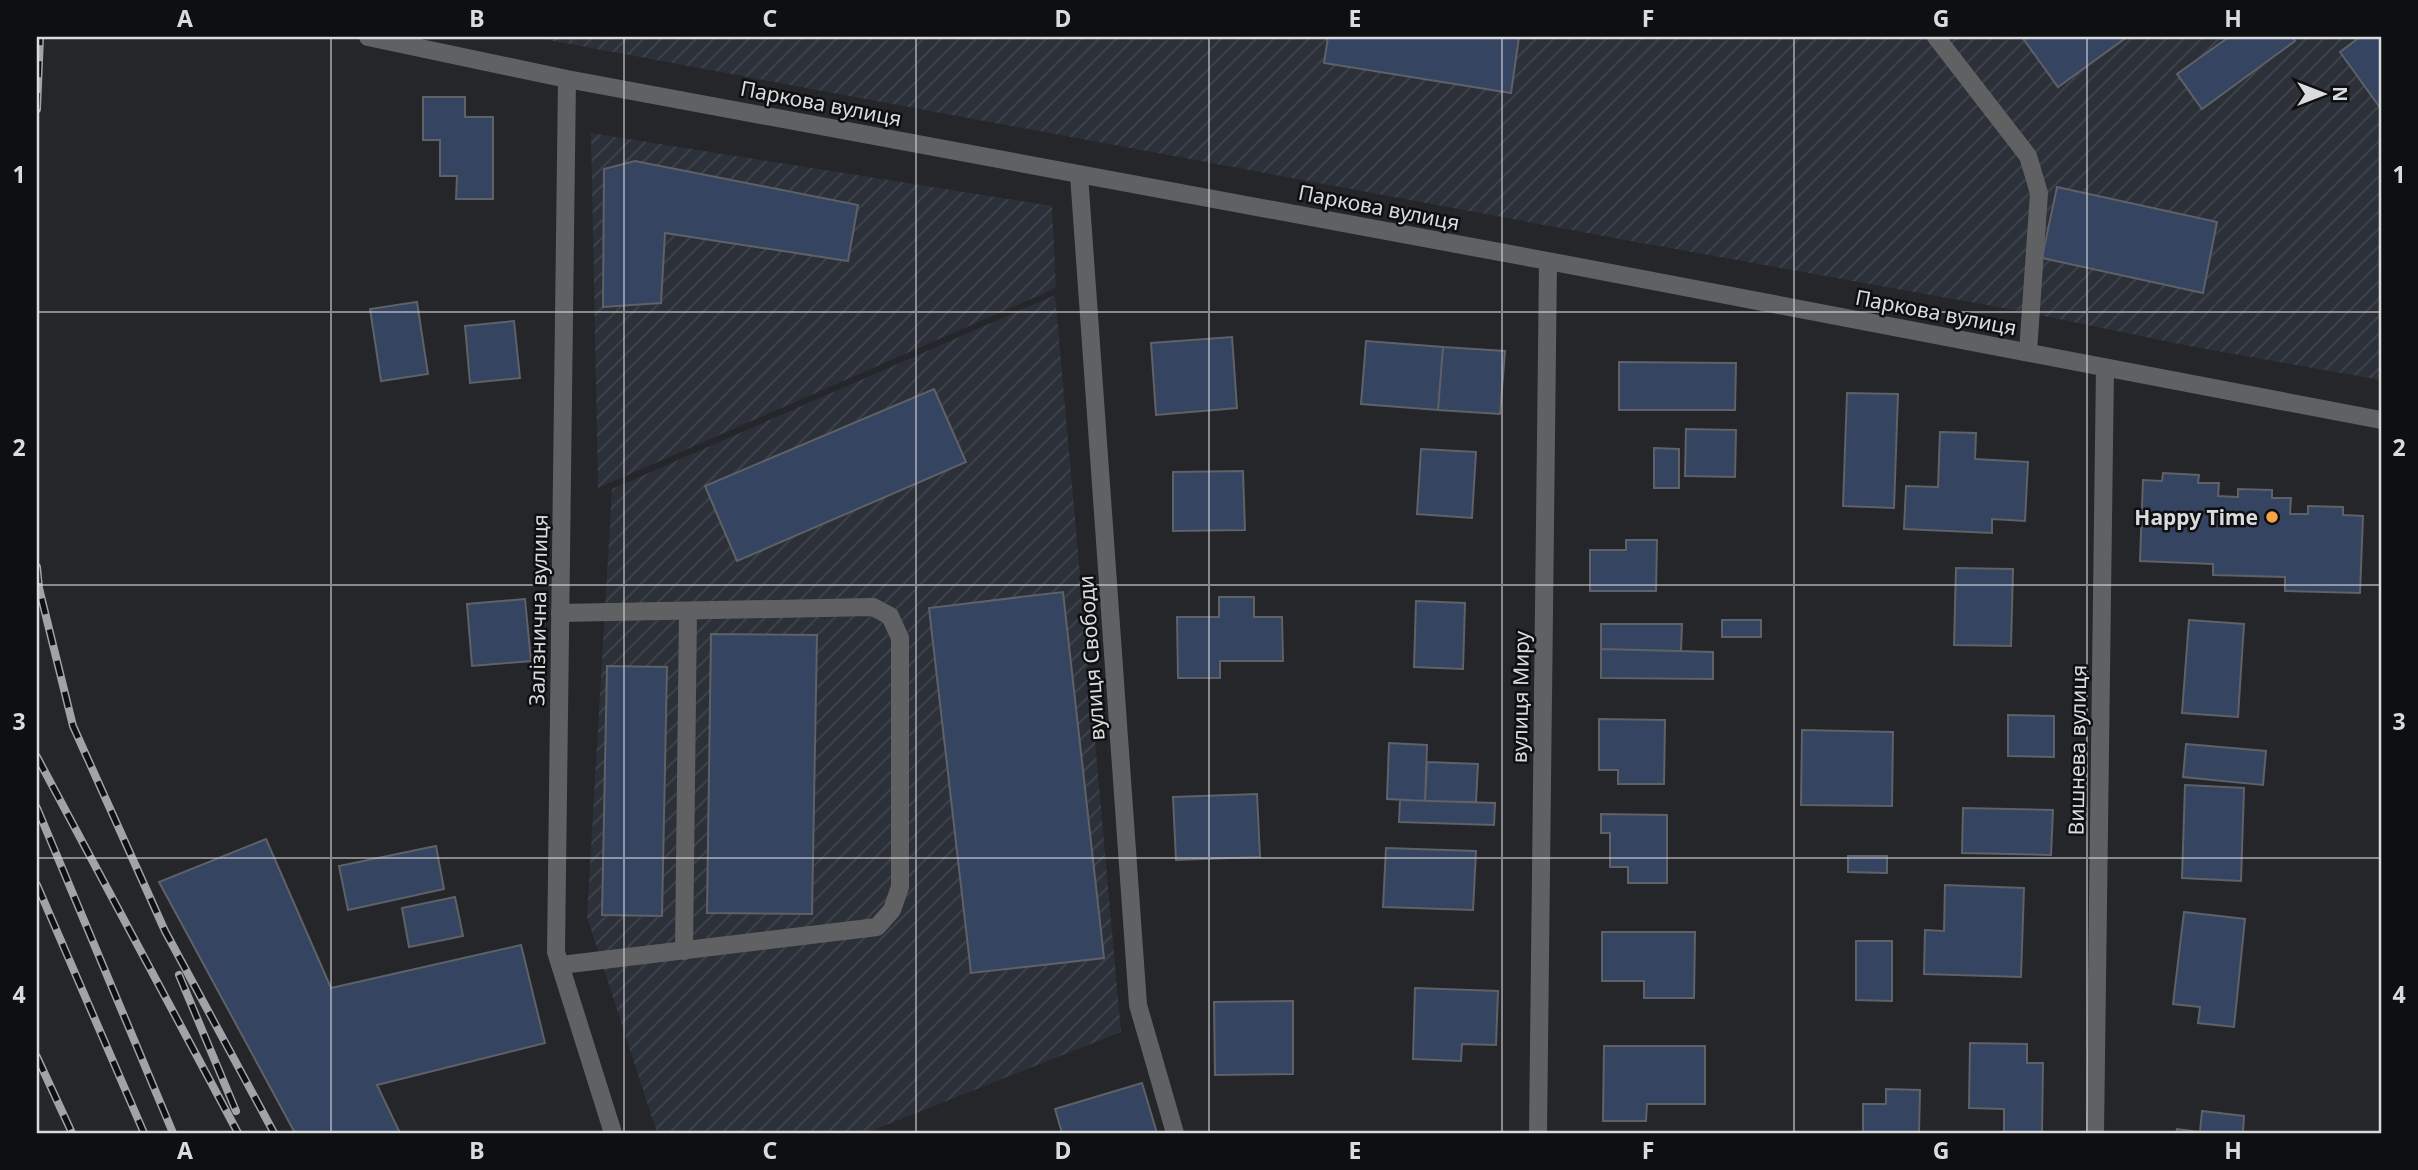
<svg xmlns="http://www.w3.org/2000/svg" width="2418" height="1170" font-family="'Noto Sans',sans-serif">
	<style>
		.industrial { fill: url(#industrial-furrows) }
		.building { fill: #354461; stroke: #5e6166; stroke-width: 2 }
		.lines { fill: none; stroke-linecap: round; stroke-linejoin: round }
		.service { stroke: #606163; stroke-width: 18 }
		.minor { stroke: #606163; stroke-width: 18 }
		.rail-casing { stroke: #a2a3a6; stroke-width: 8 }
		.rail { stroke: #0e0f11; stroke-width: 5; stroke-dasharray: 16; stroke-linecap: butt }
		.grid { fill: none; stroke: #dadbde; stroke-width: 2; stroke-opacity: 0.55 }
		.poi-dot { fill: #f4a444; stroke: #0e0f11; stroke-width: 2.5 }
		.labels { text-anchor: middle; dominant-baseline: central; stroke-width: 5; stroke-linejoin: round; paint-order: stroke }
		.street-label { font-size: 21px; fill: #dadbde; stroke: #0e0f11 }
		.poi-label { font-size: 21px; font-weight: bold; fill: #dadbde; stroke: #0e0f11; text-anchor: end }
		.neatline { fill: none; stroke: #dadbde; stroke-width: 2.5 }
		.grid-label { font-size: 23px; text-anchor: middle; font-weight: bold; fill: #dadbde }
	</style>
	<defs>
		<pattern id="industrial-furrows" width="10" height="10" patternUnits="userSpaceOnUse" patternTransform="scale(1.75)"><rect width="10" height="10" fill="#2c3039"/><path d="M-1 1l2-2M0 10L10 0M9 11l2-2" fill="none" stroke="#40444c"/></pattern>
	</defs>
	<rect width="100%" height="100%" fill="#24262a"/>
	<path class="industrial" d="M532 37H2381V380L2194 347 2020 311 1631 241Z
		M591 133 1052 206 1056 288 598 488Z
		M1055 295 1121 1032 866 1133H657L587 917 612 489Z"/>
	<path class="building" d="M1328 37H1519L1511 93 1324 63Z
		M2022 37H2127L2058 87Z
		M2229 37H2292L2295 41 2202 109 2177 74Z
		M2360 37H2381V109L2340 52Z
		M423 97H465V117H493V199H456L457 176H440V140H423Z
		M635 161 858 205 848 261 665 233 661 303 603 307 604 169Z
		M2057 187 2217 222 2203 293 2042 258Z
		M417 302 428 374 381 381 370 309Z
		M514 321 520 378 470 383 465 326Z
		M1232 337 1237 408 1156 415 1151 343Z
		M1366 341 1443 347 1438 410 1361 404Z
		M1443 347 1505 351 1500 414 1438 410Z
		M1619 362 1736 363 1735 410H1619Z
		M934 389 966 462 737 561 705 486Z
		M1847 393 1898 394 1894 508 1843 506Z
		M1686 429 1736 430 1735 477 1685 476Z
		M1940 432 1976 433 1975 459 2028 462 2025 521 1992 519V533L1904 529 1906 486 1938 487Z
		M1654 448 1679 449V488H1654Z
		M1421 449 1476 452 1472 518 1417 514Z
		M1243 471 1245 530 1173 531V472Z
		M2163 473 2199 475 2198 483H2219L2218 496 2238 497V489L2272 490V498H2291L2290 514H2308V506L2343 507V515L2363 516 2360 593 2285 591V577L2213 575V564L2140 561 2143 480 2162 481Z
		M1626 540H1657L1656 591H1590V550H1626Z
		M1956 568 2013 569 2011 646 1954 645Z
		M1063 592 1104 958 971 973 929 608Z
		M1219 597H1254V617H1282L1283 661H1220V678H1178L1177 617H1219Z
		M525 599 531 661 472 666 467 604Z
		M1416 601 1465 603 1463 669 1414 667Z
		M1722 620H1761V637H1722Z
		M2189 620 2244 624 2238 717 2182 713Z
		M1601 624H1682L1681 651 1601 649Z
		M711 634 817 635 812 914 707 913Z
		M1601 649 1713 652V679L1601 678Z
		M607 666 667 667 662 916 602 915Z
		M2008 715 2054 716V757L2008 756Z
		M1599 719 1665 720 1664 784H1618V770H1599Z
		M1802 730 1893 732 1892 806 1801 805Z
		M1389 743 1427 745 1425 801 1387 799Z
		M2186 744 2266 751 2263 785 2183 777Z
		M1427 762 1478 764 1476 802 1425 801Z
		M2185 785 2244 788 2241 881 2182 878Z
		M1257 794 1260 857 1176 860 1173 797Z
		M1400 800 1495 803 1494 825 1399 822Z
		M1963 808 2053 810 2051 855 1962 853Z
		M1601 814 1667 815V883H1628V867H1610V833H1601Z
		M266 839 331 988 521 945 545 1043 377 1085 400 1133H295L159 882Z
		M436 846 444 889 348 910 339 866Z
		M1386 848 1476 851 1473 910 1383 907Z
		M1848 856H1887V873L1848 872Z
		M1945 885 2024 888 2021 977 1924 974 1925 930 1944 931Z
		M455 897 463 936 409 947 402 908Z
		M2184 912 2245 919 2234 1027 2198 1023 2200 1007 2173 1004Z
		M1602 932H1695L1694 998H1644V981H1602Z
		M1856 941H1892V1001L1856 1000Z
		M1415 988 1498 991 1496 1045 1462 1044 1461 1061 1413 1059Z
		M1293 1001V1074L1215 1075 1214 1002Z
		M1970 1043 2027 1044V1063H2043L2042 1133H2004V1109L1969 1108Z
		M1604 1046H1705V1104H1647L1646 1121H1603Z
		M1142 1083 1157 1133H1062L1055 1109Z
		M1886 1089 1920 1090 1919 1133H1863V1104H1886Z
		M2202 1111 2244 1116 2243 1133H2176L2177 1129 2200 1132Z"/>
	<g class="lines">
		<path class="service" d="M1936 37 2028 156 2039 193 2028 352
			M560 613 873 607 890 616 900 638V887L892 910 877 927 561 965
			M684 951 688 611"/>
		<path class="minor" d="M368 37 567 79 1548 261 2381 420
			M567 79 556 952 613 1133
			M1079 175 1138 1005 1175 1133
			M1538 1133 1548 261
			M2095 1133 2105 367"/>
		<defs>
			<path id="rail" d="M37 109 40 37
				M37 567 39 588 73 726 165 931 274 1133
				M37 757 238 1133
				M37 808 173 1133
				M37 885 144 1133
				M179 975 236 1111
				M37 1057 72 1133"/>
		</defs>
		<use href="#rail" class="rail-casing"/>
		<use href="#rail" class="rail"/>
	</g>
	<path class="grid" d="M331 37V1133M624 37V1133M916 37V1133M1209 37V1133M1502 37V1133M1794 37V1133M2087 37V1133M37 312H2381M37 585H2381M37 858H2381"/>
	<circle class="poi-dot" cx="2272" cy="517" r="7"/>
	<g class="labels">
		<g class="street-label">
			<text transform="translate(821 103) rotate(11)">Паркова вулиця</text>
			<text transform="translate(1379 207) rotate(11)">Паркова вулиця</text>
			<text transform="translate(1936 312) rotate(11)">Паркова вулиця</text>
			<text transform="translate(538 610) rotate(-89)">Залізнична вулиця</text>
			<text transform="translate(1091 658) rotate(-94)">вулиця Свободи</text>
			<text transform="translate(1520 697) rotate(-89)">вулиця Миру</text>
			<text transform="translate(2077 750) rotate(-89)">Вишнева вулиця</text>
		</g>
		<g class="poi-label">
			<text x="2258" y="517">Happy Time</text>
		</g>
	</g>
	<rect width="2418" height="1170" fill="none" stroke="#0e0f11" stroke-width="77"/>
	<g transform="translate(2323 94) rotate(90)" stroke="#0e0f11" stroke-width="5" paint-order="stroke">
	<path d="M0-5L12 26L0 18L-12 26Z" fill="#dadbde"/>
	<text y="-10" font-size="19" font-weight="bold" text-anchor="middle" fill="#dadbde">N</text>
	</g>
	<rect x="38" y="38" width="2342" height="1094" class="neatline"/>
	<g class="grid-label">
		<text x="185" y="27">A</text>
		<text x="477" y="27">B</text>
		<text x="770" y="27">C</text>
		<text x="1063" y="27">D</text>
		<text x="1355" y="27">E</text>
		<text x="1648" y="27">F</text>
		<text x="1941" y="27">G</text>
		<text x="2233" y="27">H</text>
		<text x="19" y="183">1</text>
		<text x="2399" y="183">1</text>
		<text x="19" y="456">2</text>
		<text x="2399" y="456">2</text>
		<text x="19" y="730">3</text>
		<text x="2399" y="730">3</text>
		<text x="19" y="1003">4</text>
		<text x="2399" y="1003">4</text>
		<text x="185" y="1159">A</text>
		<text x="477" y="1159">B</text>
		<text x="770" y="1159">C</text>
		<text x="1063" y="1159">D</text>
		<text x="1355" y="1159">E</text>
		<text x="1648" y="1159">F</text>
		<text x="1941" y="1159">G</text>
		<text x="2233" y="1159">H</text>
	</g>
</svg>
